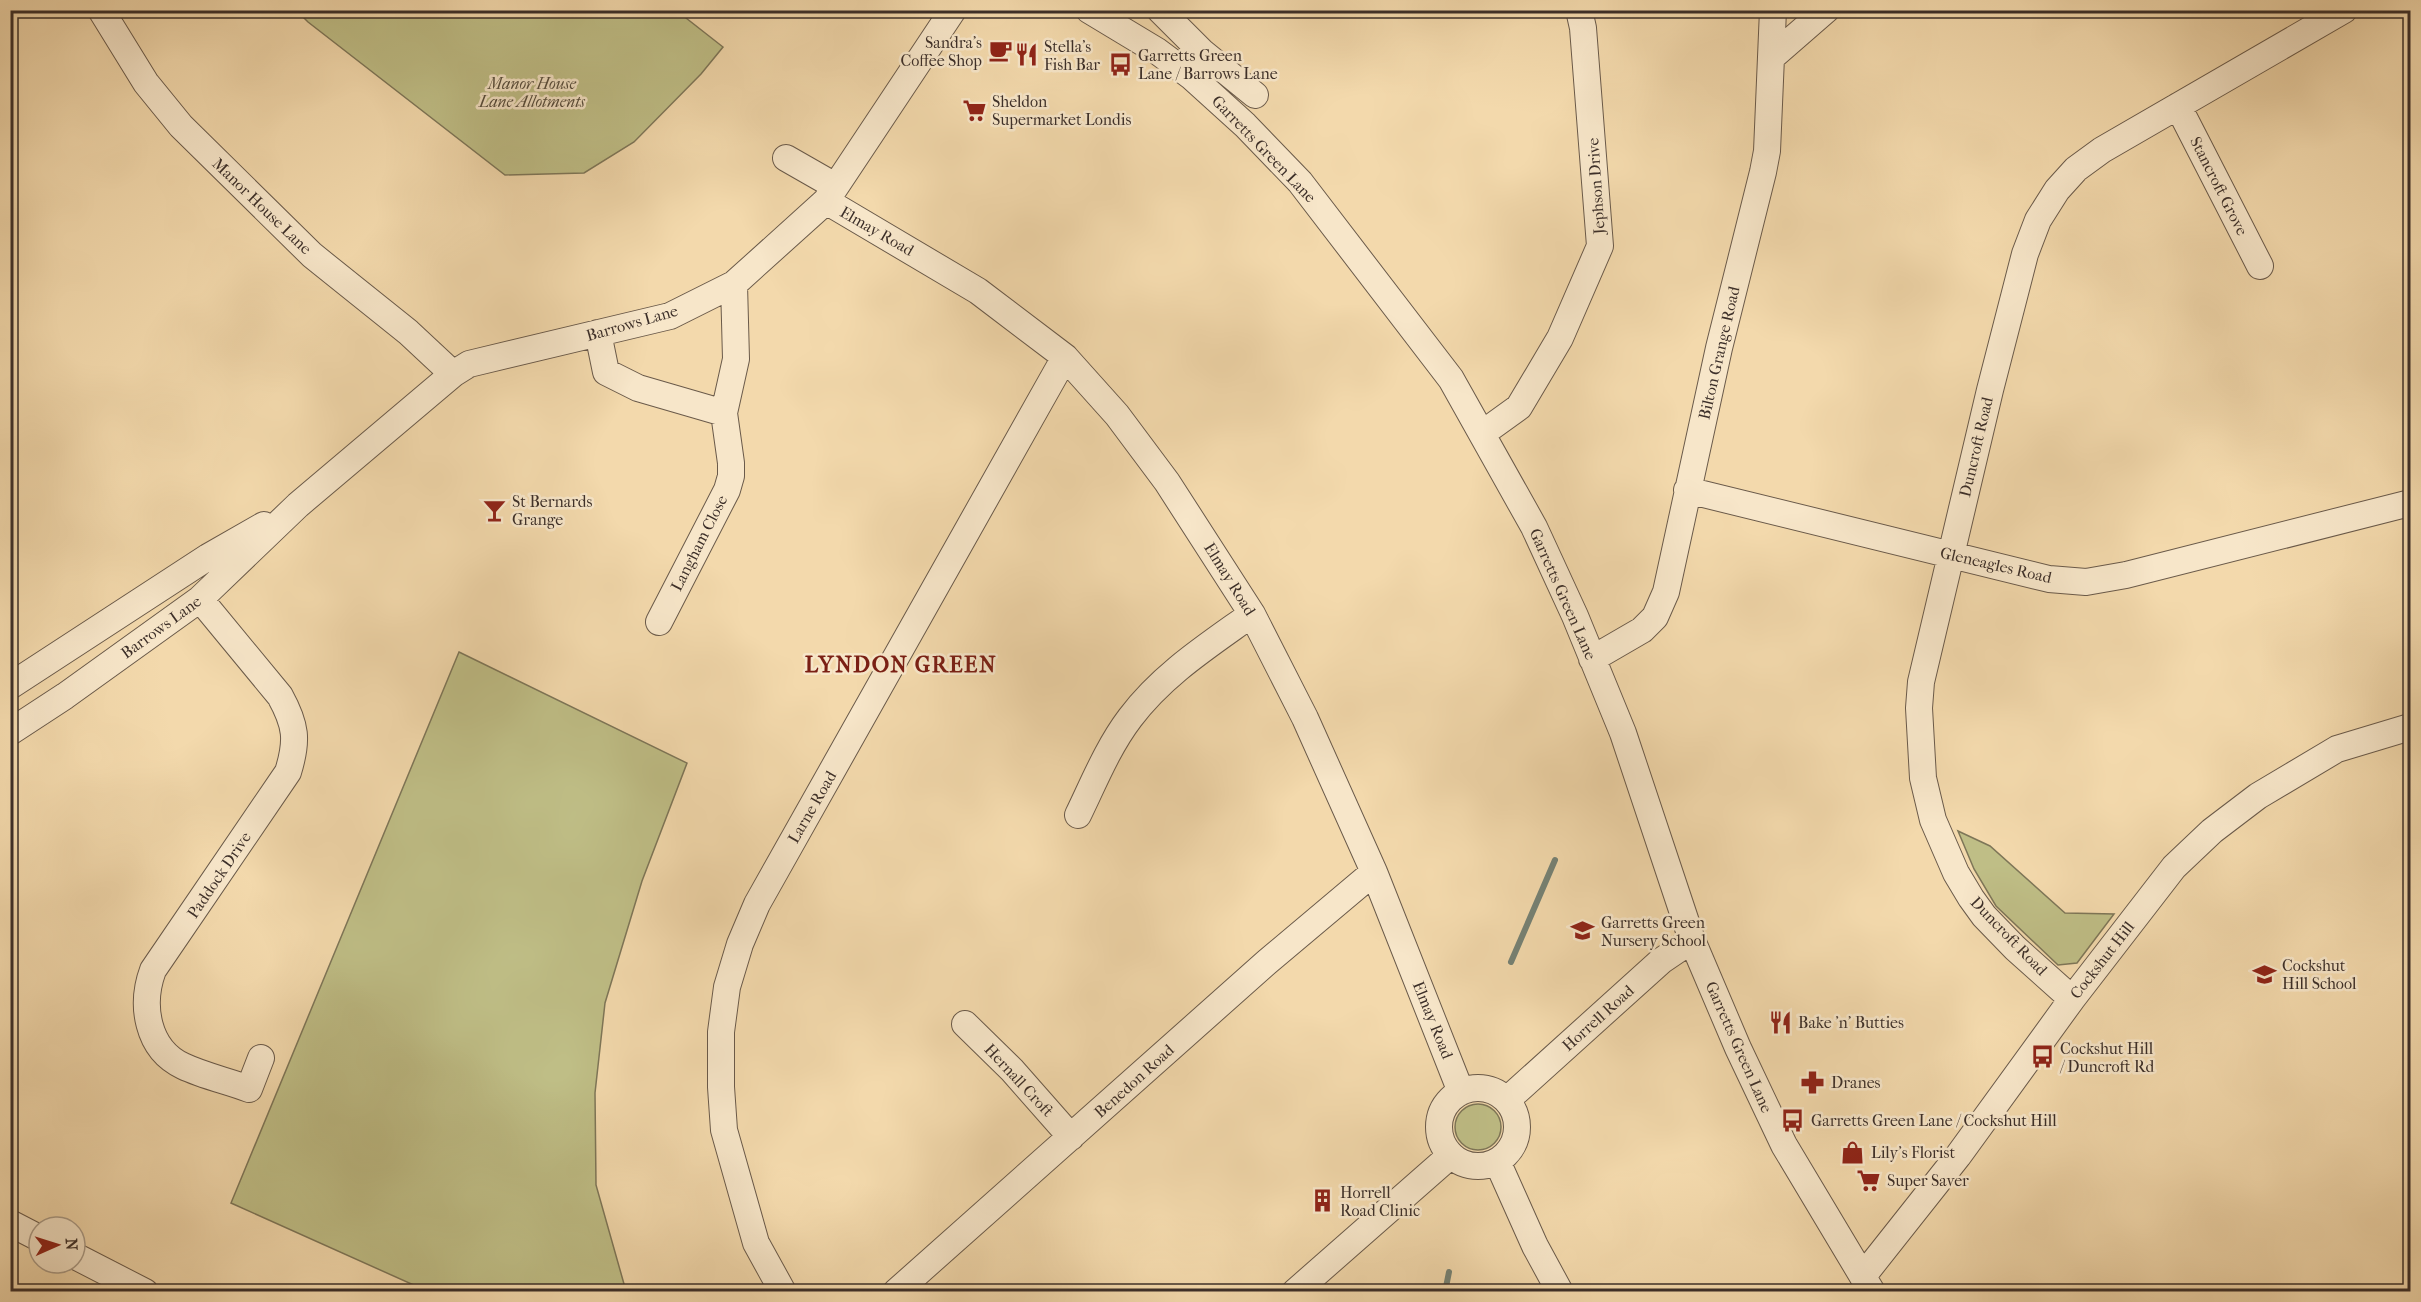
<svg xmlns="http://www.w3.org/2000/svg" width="2421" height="1302" font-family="'IM FELL French Canon',serif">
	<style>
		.green { fill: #bfbe86; stroke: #7e7658; stroke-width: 1.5 }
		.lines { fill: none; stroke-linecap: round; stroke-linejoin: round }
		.stream { stroke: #758275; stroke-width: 6 }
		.minor-casing { stroke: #6a5a4a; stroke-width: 28 }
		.minor { stroke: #f7e6c9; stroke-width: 26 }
		.labels { text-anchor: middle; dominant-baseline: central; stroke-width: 5; stroke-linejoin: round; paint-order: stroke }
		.poi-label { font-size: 16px; fill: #3c2f29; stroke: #f7e6c9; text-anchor: start }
		.park-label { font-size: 16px; font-style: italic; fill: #564c3c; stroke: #f7e6c9 }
		.street-label { font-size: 16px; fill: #3c2f29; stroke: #f7e6c9 }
		.district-label { font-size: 22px; font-weight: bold; letter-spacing: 1.5px; fill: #7a1f14; stroke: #f7e6c9 }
	</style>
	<rect width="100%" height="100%" fill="#f3d9ac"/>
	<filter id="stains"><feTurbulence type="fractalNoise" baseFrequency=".00333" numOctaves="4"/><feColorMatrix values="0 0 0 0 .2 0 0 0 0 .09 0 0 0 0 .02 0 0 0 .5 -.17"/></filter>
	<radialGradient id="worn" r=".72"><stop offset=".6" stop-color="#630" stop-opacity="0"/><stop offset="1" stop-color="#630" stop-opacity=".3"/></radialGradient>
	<path class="green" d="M297 11H677L723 47 701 74 634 142 584 173 505 175 308 22Z
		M459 652 687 763 642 881 605 1003 595 1093 596 1185 626 1291H427L231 1203Z
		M1958 831 1990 846 2065 913 2114 914 2077 963 2058 965 1996 906 1974 869Z
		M1455 1127a23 23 0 1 1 46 0a23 23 0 1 1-46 0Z"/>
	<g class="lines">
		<path class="stream" d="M1511 962 1555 860
			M1445 1292 1449 1272"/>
		<defs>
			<path id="minor" d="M101 10 146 83 181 126 312 255 408 332 453 374
				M1089 10 1157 51 1192 77 1245 125 1300 182 1451 379 1534 527 1575 616 1623 733 1692 940 1738 1048 1784 1145 1872 1292
				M1160 10 1201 51 1192 77
				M1201 51 1255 95
				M1772 57 1826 10
				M2178 106 2260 266
				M786 158 835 186
				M826 201 978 291 1065 357 1117 415 1167 482 1252 614 1305 718 1374 872 1461 1092
				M598 333 606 372 638 388 724 413
				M1483 433 1519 407 1560 338 1600 246 1583 28 1579 10
				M1687 490 2049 579 2086 582 2126 575 2410 503
				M200 599 280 696C296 725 298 740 288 772L153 970C140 1005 147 1049 183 1066 204 1076 228 1081 249 1089L261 1058
				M659 622 727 490 731 476V463L724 413 736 359 734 284
				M1592 659 1642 630 1655 617 1666 592 1719 348 1763 172 1767 151 1773 10
				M10 686 208 557 264 525
				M10 732 65 696 200 599 298 505 453 374 469 364 670 316 734 284 826 201 953 10
				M1078 815C1094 782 1108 747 1130 718 1163 674 1209 645 1252 614
				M2072 999 2015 948 1984 916 1971 898 1956 873 1933 820 1923 778 1919 708 1921 682 1990 390 2025 254 2038 220 2057 190 2076 169 2102 150 2344 10
				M965 1024 1012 1070 1071 1137
				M1439 1127a39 39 0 1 1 78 0a39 39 0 1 1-78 0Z
				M1507 1100 1661 961 1692 940
				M1497 1161 1535 1246 1560 1292
				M10 1223 39 1238
				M75 1256 145 1292
				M1863 1276 1958 1156 2072 999 2174 867 2212 831 2258 796 2337 749 2410 727
				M783 1292 756 1243 724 1130 721 1087V1032L727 987 740 944 757 904 1065 357
				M896 1292 1267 962 1374 872
				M1295 1292 1451 1155"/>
		</defs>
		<use href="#minor" class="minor-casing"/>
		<use href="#minor" class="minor"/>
	</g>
	<defs>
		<symbol id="cafe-bare" viewBox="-9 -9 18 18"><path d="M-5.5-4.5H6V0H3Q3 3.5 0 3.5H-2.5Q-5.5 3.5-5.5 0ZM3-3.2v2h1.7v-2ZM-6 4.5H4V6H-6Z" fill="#8f2418" stroke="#f7e6c9" stroke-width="2.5" paint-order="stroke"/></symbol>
		<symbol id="restaurant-bare" viewBox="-9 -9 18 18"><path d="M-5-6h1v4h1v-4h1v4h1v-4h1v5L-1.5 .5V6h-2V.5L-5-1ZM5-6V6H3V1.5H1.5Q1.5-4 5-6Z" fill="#8f2418" stroke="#f7e6c9" stroke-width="2.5" paint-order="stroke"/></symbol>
		<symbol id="bus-bare" viewBox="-9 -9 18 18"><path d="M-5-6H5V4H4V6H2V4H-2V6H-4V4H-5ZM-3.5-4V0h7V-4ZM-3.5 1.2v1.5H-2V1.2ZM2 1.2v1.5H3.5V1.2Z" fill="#8f2418" stroke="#f7e6c9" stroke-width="2.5" paint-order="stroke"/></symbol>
		<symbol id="supermarket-bare" viewBox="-9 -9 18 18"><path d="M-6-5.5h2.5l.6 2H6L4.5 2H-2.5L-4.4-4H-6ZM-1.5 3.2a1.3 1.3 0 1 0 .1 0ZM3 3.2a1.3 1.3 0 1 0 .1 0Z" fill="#8f2418" stroke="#f7e6c9" stroke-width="2.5" paint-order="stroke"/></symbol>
		<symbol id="bar-bare" viewBox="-9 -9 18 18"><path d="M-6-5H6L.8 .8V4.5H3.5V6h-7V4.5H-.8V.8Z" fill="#8f2418" stroke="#f7e6c9" stroke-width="2.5" paint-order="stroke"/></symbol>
		<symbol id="school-bare" viewBox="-9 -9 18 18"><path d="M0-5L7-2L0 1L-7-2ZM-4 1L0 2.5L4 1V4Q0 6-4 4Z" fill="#8f2418" stroke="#f7e6c9" stroke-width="2.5" paint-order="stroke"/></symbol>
		<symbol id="pharmacy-bare" viewBox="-9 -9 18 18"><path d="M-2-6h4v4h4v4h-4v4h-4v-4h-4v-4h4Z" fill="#8f2418" stroke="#f7e6c9" stroke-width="2.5" paint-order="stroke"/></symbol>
		<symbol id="shop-bare" viewBox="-9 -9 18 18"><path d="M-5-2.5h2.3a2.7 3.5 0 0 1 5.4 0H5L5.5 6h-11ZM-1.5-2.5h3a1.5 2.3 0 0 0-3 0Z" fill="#8f2418" stroke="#f7e6c9" stroke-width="2.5" paint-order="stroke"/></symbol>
		<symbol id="building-bare" viewBox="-9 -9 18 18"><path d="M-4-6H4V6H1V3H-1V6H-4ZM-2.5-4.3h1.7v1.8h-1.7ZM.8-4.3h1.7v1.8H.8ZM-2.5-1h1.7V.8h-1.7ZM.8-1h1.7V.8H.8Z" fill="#8f2418" stroke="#f7e6c9" stroke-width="2.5" paint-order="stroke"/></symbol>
	</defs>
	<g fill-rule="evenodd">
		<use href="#cafe-bare" x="984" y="34" width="33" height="33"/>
		<use href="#restaurant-bare" x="1010" y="38" width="33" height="33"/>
		<use href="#bus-bare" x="1104" y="48" width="33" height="33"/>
		<use href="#supermarket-bare" x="958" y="94" width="33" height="33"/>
		<use href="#bar-bare" x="478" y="494" width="33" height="33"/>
		<use href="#school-bare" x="1566" y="914" width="33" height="33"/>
		<use href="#school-bare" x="2248" y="958" width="33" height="33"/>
		<use href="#restaurant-bare" x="1764" y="1006" width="33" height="33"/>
		<use href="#bus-bare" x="2026" y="1040" width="33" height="33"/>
		<use href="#pharmacy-bare" x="1796" y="1066" width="33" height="33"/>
		<use href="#bus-bare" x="1776" y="1104" width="33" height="33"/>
		<use href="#shop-bare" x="1836" y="1136" width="33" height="33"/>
		<use href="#supermarket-bare" x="1852" y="1164" width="33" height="33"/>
		<use href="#building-bare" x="1306" y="1184" width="33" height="33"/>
	</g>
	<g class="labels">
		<g class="poi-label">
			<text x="982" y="42" text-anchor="end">Sandra's<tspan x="982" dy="18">Coffee Shop</tspan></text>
			<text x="1044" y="46">Stella's<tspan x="1044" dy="18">Fish Bar</tspan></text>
			<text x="1138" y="55">Garretts Green<tspan x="1138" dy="18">Lane / Barrows Lane</tspan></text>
			<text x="992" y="101">Sheldon<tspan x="992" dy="18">Supermarket Londis</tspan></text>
			<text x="512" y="501">St Bernards<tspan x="512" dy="18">Grange</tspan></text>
			<text x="1601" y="922">Garretts Green<tspan x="1601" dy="18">Nursery School</tspan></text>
			<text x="2282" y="965">Cockshut<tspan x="2282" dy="18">Hill School</tspan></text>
			<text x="1798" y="1022">Bake 'n' Butties</text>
			<text x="2060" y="1048">Cockshut Hill<tspan x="2060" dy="18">/ Duncroft Rd</tspan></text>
			<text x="1831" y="1082">Dranes</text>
			<text x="1811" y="1120">Garretts Green Lane / Cockshut Hill</text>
			<text x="1871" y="1152">Lily's Florist</text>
			<text x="1887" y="1180">Super Saver</text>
			<text x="1340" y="1192">Horrell<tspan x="1340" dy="18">Road Clinic</tspan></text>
		</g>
		<g class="park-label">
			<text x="532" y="83">Manor House<tspan x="532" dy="18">Lane Allotments</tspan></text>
		</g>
		<g class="street-label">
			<text transform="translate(1264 149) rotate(46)">Garretts Green Lane</text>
			<text transform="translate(1596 186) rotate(-94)">Jephson Drive</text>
			<text transform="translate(2219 186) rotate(63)">Stancroft Grove</text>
			<text transform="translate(262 206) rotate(44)">Manor House Lane</text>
			<text transform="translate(877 231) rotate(30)">Elmay Road</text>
			<text transform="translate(632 323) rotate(-16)">Barrows Lane</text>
			<text transform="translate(1719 353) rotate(-77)">Bilton Grange Road</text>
			<text transform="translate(1976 447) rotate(-77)">Duncroft Road</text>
			<text transform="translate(699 543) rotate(-63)">Langham Close</text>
			<text transform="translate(1996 565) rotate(13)">Gleneagles Road</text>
			<text transform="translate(1230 579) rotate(58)">Elmay Road</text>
			<text transform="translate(1563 594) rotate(66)">Garretts Green Lane</text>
			<text transform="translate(161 627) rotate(-36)">Barrows Lane</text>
			<text transform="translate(812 807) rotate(-60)">Larne Road</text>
			<text transform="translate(219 875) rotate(-56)">Paddock Drive</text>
			<text transform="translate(2009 936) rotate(46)">Duncroft Road</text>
			<text transform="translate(2102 960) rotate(-52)">Cockshut Hill</text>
			<text transform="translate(1598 1018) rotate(-42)">Horrell Road</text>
			<text transform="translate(1433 1020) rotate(68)">Elmay Road</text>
			<text transform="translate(1739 1047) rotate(66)">Garretts Green Lane</text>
			<text transform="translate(1019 1080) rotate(47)">Hernall Croft</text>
			<text transform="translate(1134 1081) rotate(-42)">Benedon Road</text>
		</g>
		<g class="district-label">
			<text x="901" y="665">LYNDON GREEN</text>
		</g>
	</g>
	<rect width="2421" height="1302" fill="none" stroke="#f3d9ac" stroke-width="36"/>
	<rect x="12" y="12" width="2397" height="1278" fill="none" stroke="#3c2f29" stroke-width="3"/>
	<rect x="18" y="18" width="2385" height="1266" fill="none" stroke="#3c2f29" stroke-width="1.5"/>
	<g transform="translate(57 1245) rotate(87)"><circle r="28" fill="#f7e6c9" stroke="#ac9d89" stroke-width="1.5"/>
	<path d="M0-4.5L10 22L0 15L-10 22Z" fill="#8f2418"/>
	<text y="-9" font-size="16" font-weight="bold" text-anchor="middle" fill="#3c2f29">N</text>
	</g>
	<rect width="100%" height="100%" filter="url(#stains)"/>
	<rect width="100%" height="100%" fill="url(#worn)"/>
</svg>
